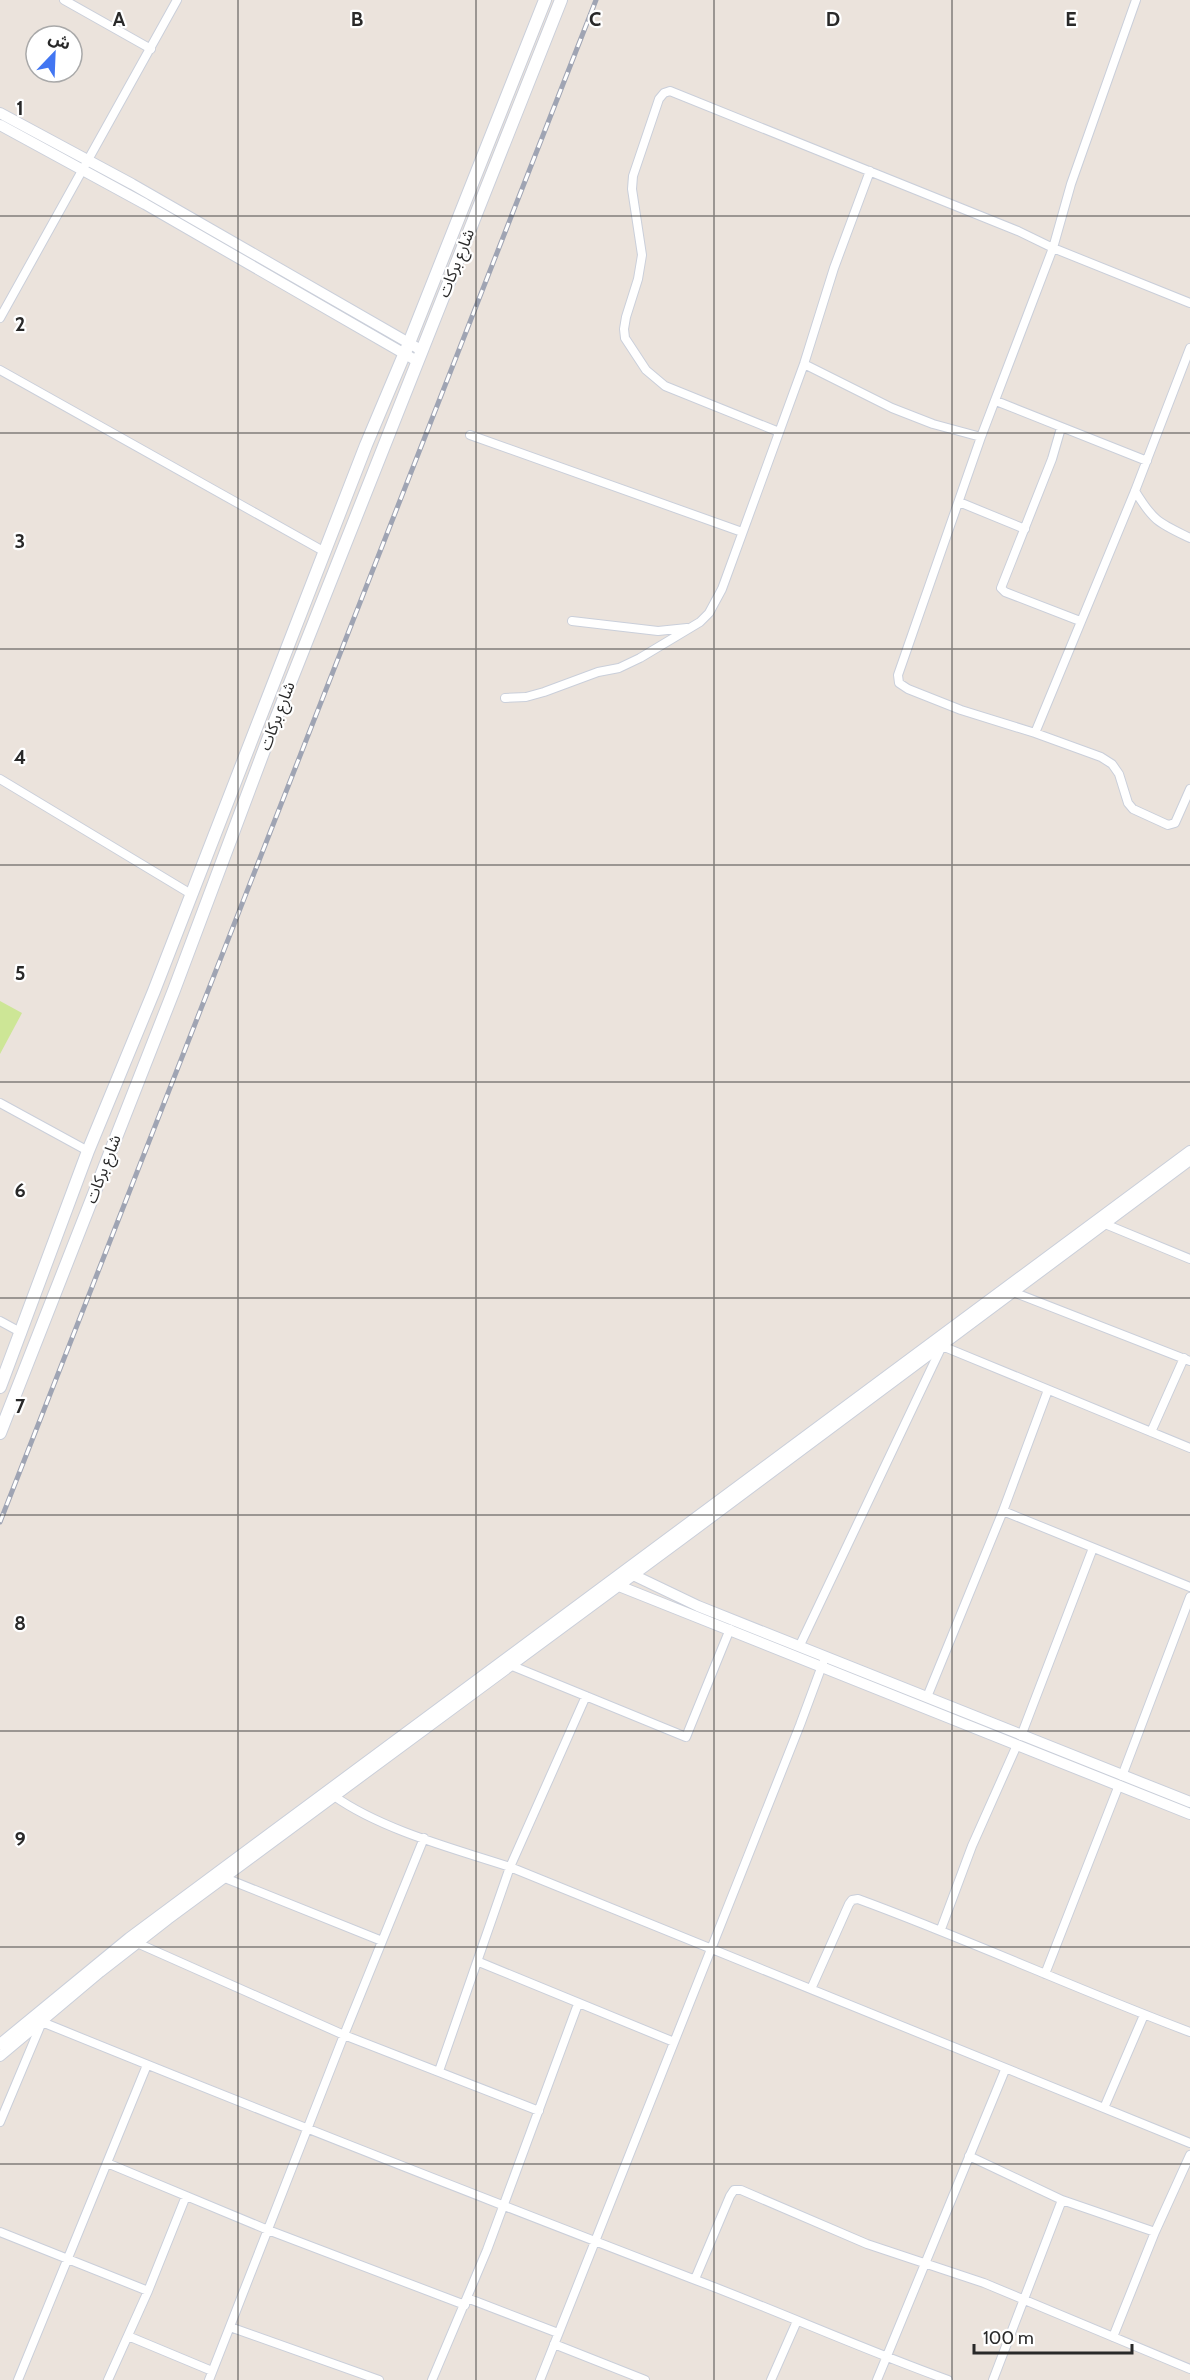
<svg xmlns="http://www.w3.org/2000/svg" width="1190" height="2380" font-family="Cabin,'Noto Sans Arabic',sans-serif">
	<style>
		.pitch { fill: #cde696 }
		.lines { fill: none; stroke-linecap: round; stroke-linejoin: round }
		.minor-casing { stroke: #cacfda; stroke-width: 10 }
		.tertiary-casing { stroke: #cacfda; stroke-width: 12 }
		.secondary-casing { stroke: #cacfda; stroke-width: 14 }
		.minor { stroke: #fff; stroke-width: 8 }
		.tertiary { stroke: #fff; stroke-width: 10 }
		.secondary { stroke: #fff; stroke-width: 12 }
		.rail-casing { stroke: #9fa4b3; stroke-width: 5 }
		.rail { stroke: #fff; stroke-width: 3; stroke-dasharray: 9; stroke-linecap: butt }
		.grid { fill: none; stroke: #292929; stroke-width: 1.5; stroke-opacity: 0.55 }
		.labels { text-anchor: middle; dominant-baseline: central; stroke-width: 4.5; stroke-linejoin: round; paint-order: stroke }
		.street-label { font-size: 16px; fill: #292929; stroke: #fff }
		.grid-label { font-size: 20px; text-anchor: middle; font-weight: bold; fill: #292929; stroke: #fff; stroke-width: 4.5; stroke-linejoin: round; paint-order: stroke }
	</style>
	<rect width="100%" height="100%" fill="#ebe3dc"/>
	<path class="pitch" d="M0 1001 22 1013 0 1054Z"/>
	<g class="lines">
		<defs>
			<path id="minor" d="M64 0 151 49
				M1136 0 1071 184 1053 248 981 437 898 675 899 683 908 689 961 710 1035 733 1101 757 1112 764 1119 774 1128 803 1133 809 1168 825 1175 823 1190 789
				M0 318 177 0
				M804 364 892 408 933 424 981 437
				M0 370 325 552
				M996 401 1147 461
				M1061 428 1052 459 1001 588 1005 592 1080 621
				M779 432 665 386 646 370 625 338 624 329 626 317 638 279 642 255 632 189 633 176 659 99 664 93 670 91 1018 231 1053 248 1190 303
				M470 435 742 532
				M1135 491C1154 522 1159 523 1190 538
				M959 502 1025 529
				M572 621 658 631 687 628
				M505 698 526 697 544 692 598 672 619 668 640 658 700 622 709 613 722 589 804 364 834 268 870 171
				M1035 733 1135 491 1190 348
				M0 779 191 894
				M0 1103 88 1151
				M1105 1224 1190 1259
				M1013 1292 1190 1361
				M0 1321 22 1333
				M1151 1432 1184 1358
				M1003 1511 1190 1587
				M800 1645 942 1346 1190 1448
				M510 1665 686 1737 730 1629
				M927 1697 1003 1511 1048 1390
				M1021 1736 1093 1548
				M1122 1776 1190 1597
				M334 1796C382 1830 455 1849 510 1867L1190 2143
				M225 1878 382 1941
				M941 1929 972 1846 1017 1745
				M137 1943 344 2035 539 2111
				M479 1962 674 2042
				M1045 1974 1119 1785
				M811 1989 849 1904 852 1900 858 1899C970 1940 1078 1990 1190 2032
				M439 2071 510 1867 586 1696
				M1104 2108 1144 2015
				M0 2122 42 2022C258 2110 475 2195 693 2279 778 2311 862 2349 948 2380
				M969 2156 1062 2200 1155 2232
				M107 2163 268 2230 465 2305
				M0 2232 148 2291
				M695 2279 730 2196 734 2190H741L867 2244 984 2283 1190 2369
				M467 2298 558 2333
				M230 2327 379 2380
				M128 2336 212 2371
				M1113 2337 1155 2232 1190 2155
				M554 2344 645 2380
				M18 2380 147 2065
				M108 2380 148 2291 186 2196
				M209 2380 344 2035 424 1838
				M432 2380 487 2250 578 2004
				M540 2380 800 1725 823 1663
				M771 2380 797 2321
				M877 2380 1005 2070
				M993 2380 1062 2200"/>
			<path id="tertiary" d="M0 113 132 184 421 350
				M0 125 145 204 417 361
				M627 1572 698 1606 1190 1802
				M614 1584 1190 1814
				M0 2044 129 1938 1190 1151
				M0 2056 100 1972 168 1919 682 1539 1190 1160"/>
			<path id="secondary" d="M0 1387 88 1151 154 991 366 445 409 343 545 0
				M0 1433 174 990 275 721 561 0"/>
		</defs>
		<use href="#minor" class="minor-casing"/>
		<use href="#tertiary" class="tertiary-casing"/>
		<use href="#secondary" class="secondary-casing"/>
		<use href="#minor" class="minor"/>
		<use href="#tertiary" class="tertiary"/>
		<use href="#secondary" class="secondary"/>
		<defs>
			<path id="rail" d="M0 1522 596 0"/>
		</defs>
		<use href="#rail" class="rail-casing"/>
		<use href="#rail" class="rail"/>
	</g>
	<path class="grid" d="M238 0V2380M476 0V2380M714 0V2380M952 0V2380M0 216H1190M0 433H1190M0 649H1190M0 865H1190M0 1082H1190M0 1298H1190M0 1515H1190M0 1731H1190M0 1947H1190M0 2164H1190"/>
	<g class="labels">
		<g class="street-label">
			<text transform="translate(456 263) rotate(-68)">شارع بركات</text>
			<text transform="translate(277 716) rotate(-69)">شارع بركات</text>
			<text transform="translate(103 1169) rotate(-69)">شارع بركات</text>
		</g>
	</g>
	<g class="grid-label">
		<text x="119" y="26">A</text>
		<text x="357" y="26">B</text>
		<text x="595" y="26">C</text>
		<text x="833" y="26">D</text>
		<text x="1071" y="26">E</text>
		<text x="20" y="115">1</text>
		<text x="20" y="331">2</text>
		<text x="20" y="548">3</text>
		<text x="20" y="764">4</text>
		<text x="20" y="980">5</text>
		<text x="20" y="1197">6</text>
		<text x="20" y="1413">7</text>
		<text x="20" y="1630">8</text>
		<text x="20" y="1846">9</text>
	</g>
	<g transform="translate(54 54) rotate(23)"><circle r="28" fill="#ffffff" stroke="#a9a9a9" stroke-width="1.5"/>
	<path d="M0-4.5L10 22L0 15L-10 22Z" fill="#4276f2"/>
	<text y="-9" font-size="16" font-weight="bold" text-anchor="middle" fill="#292929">ش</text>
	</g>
	<path d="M974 2344v9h158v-9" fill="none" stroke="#292929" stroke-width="3"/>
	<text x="983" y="2344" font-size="18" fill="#292929" stroke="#ffffff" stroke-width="4.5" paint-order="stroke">100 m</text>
</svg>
